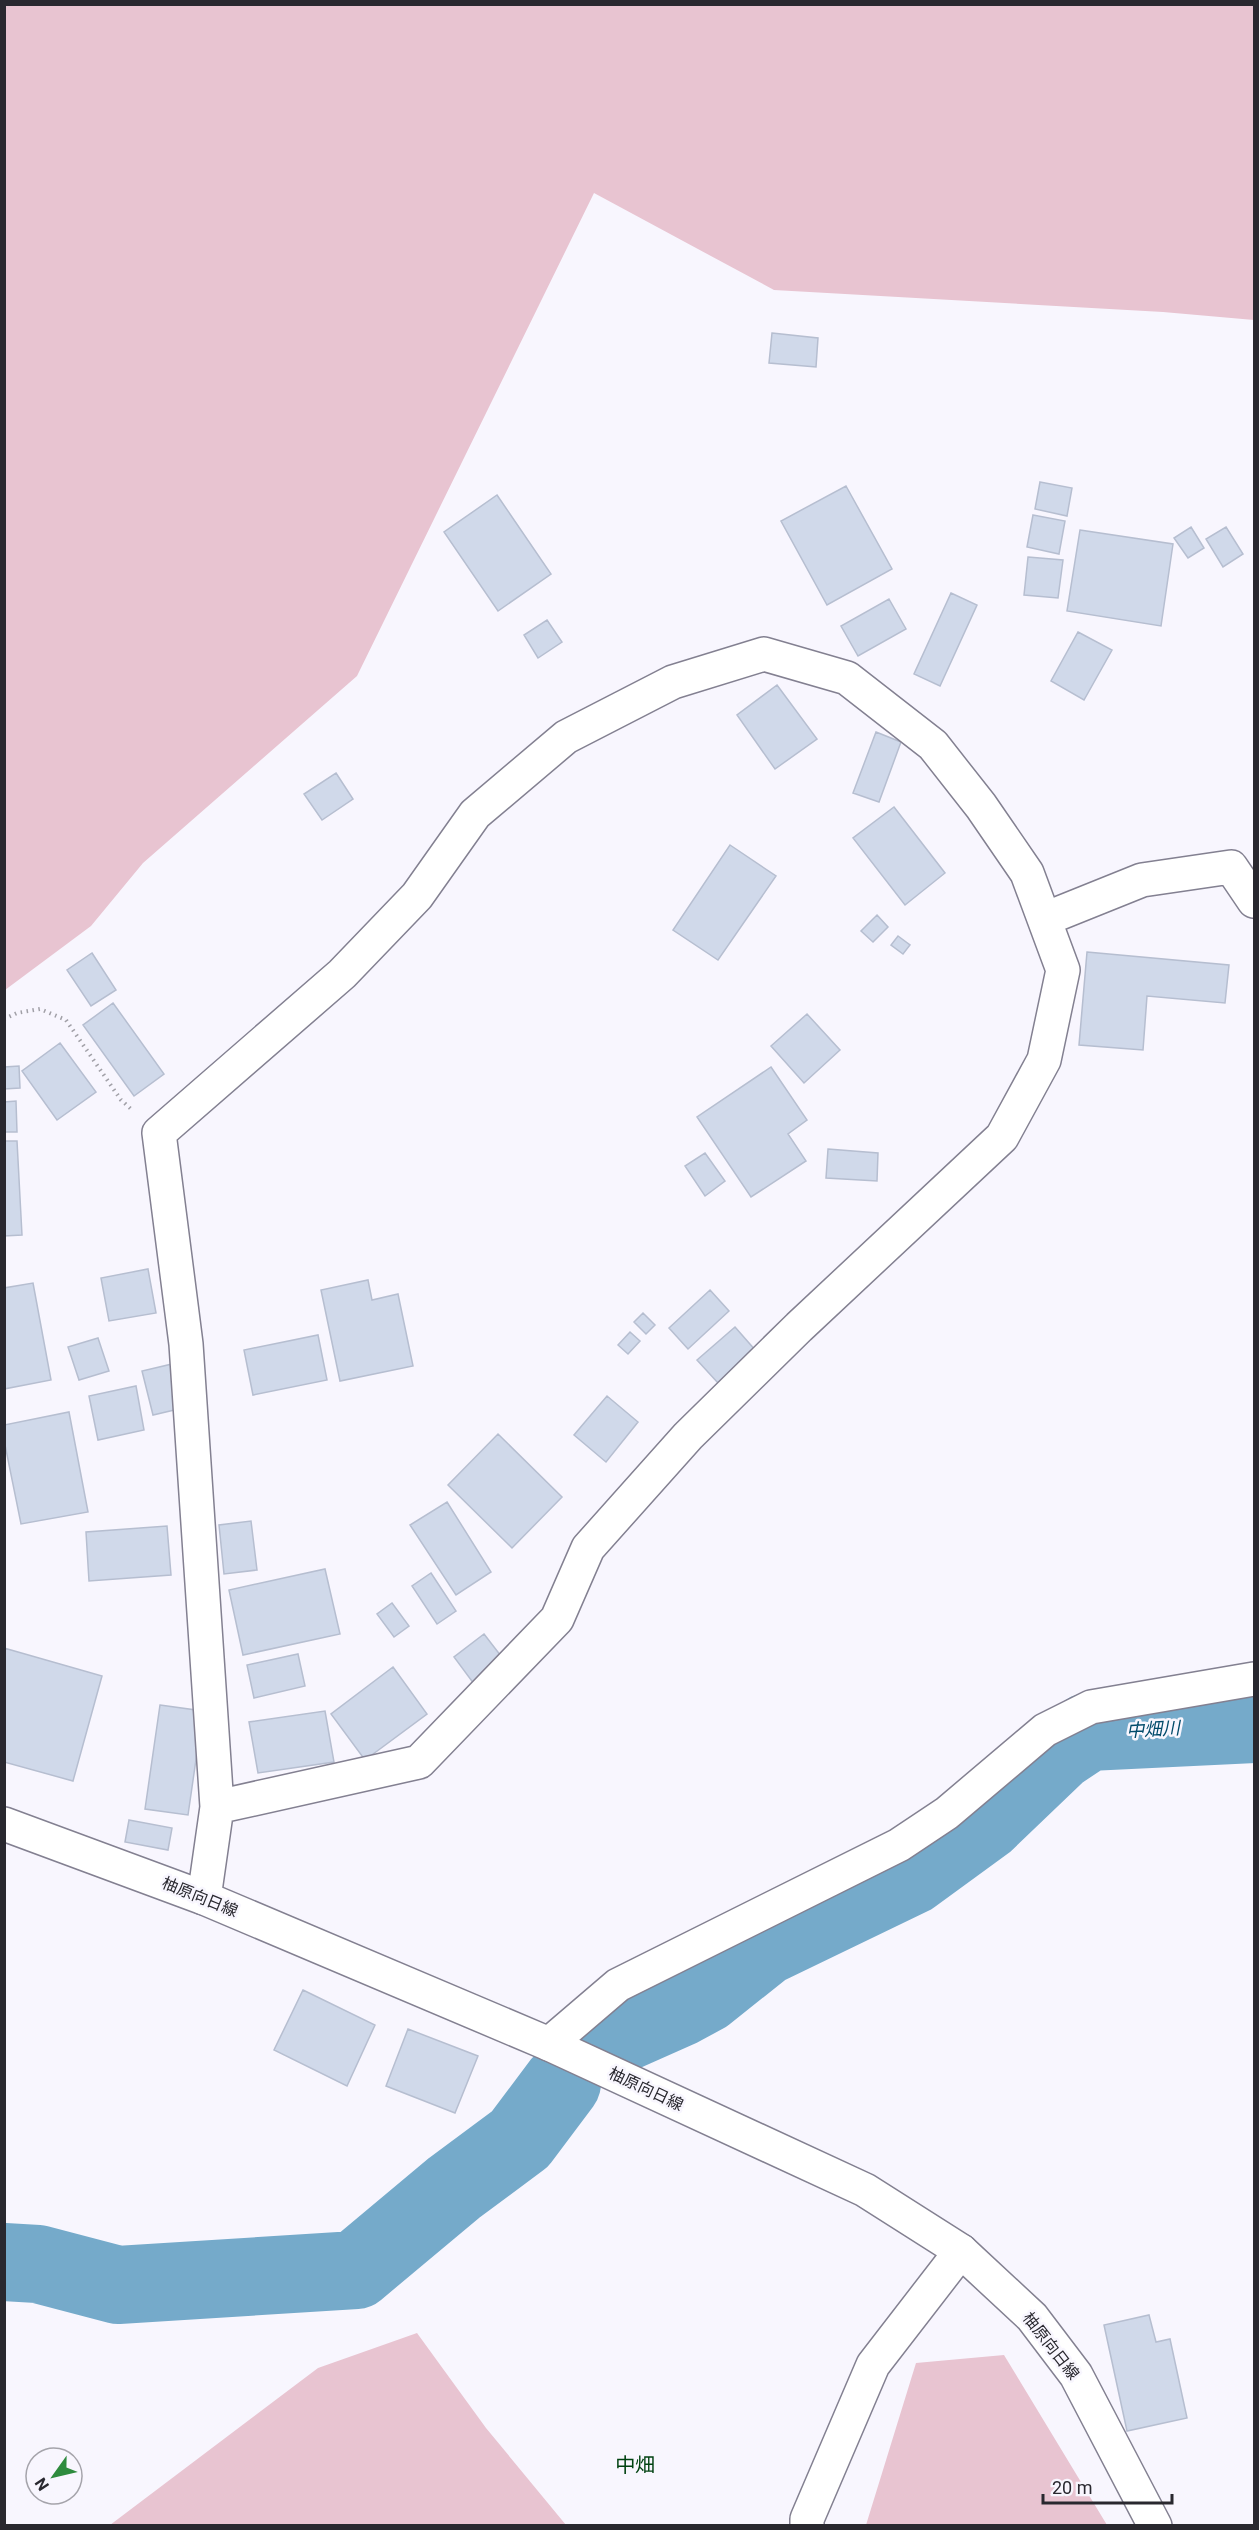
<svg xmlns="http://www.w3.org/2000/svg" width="1259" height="2530" font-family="Roboto,'Noto Sans JP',sans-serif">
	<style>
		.green { fill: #e8c4d1 }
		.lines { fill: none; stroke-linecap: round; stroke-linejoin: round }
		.river { stroke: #75aaca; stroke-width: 78 }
		.building { fill: #d0d9ea; stroke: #b6bed0; stroke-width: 1.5 }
		.minor-casing { stroke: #838091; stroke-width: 36 }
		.secondary-casing { stroke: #838091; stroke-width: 36 }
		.path { stroke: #a1a0a7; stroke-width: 4; stroke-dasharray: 1.5 4.5; stroke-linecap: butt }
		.minor { stroke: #fff; stroke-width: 33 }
		.secondary { stroke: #fff; stroke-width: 33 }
		.labels { text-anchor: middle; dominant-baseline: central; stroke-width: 5; stroke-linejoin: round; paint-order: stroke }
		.street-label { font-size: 16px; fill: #29282f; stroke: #f8f6fe }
		.water-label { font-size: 18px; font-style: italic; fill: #014a6a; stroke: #f8f6fe }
		.quarter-label { font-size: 20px; fill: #004211; stroke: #f8f6fe }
	</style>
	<rect width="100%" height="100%" fill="#f8f6fe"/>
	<path class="green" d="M5 4 1254 5V320L1163 312 774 290 594 193 357 676 143 863 91 926 5 990Z
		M417 2333 486 2428 566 2525H110L318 2368Z
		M1004 2355 1107 2525H866L916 2363Z"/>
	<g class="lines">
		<path class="river" d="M600 2043 681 2007 705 1994 764 1947 911 1876 985 1822 1058 1752 1088 1732 1254 1724
			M4 2262 38 2264 118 2285 356 2270 454 2188 520 2139 562 2083"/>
	</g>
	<path class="building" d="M772 333 818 338 816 367 769 363Z
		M1040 482 1072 488 1067 516 1035 509Z
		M846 486 892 569 827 605 781 521Z
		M497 495 551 574 498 611 444 532Z
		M1033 515 1065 521 1059 554 1027 547Z
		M1191 527 1204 548 1188 558 1174 538Z
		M1226 527 1243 554 1223 567 1206 539Z
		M1080 530 1173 544 1161 626 1067 611Z
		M1028 557 1063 560 1058 598 1024 595Z
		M951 593 977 605 940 686 914 674Z
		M889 599 906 629 858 656 841 626Z
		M547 620 562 642 538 658 524 635Z
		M1078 632 1112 650 1084 700 1051 681Z
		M777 685 817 739 775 769 737 715Z
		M876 732 901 742 879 802 853 793Z
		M336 773 353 799 322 820 304 794Z
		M894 807 945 873 905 905 853 838Z
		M730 845 776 876 718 960 673 930Z
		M877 915 888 927 873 942 861 931Z
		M898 936 910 945 903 954 891 945Z
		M1087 952 1229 965 1225 1003 1147 996 1143 1050 1079 1045Z
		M92 953 116 990 91 1006 67 970Z
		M113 1003 164 1074 134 1096 83 1025Z
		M807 1014 840 1050 804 1083 771 1046Z
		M60 1043 96 1092 57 1120 22 1071Z
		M19 1066 20 1088 4 1089V1067Z
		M771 1067 807 1120 788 1134 806 1161 751 1197 697 1117Z
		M16 1101 17 1132H4V1102Z
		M4 1141H17L22 1235 4 1236Z
		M828 1149 878 1153 877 1181 826 1178Z
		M705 1153 725 1181 705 1196 685 1166Z
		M148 1269 156 1313 109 1321 101 1278Z
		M368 1280 372 1300 398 1294 413 1366 340 1381 321 1290Z
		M33 1283 51 1380 4 1389V1288Z
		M710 1290 729 1311 688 1349 669 1328Z
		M643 1313 655 1325 646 1334 634 1322Z
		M735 1327 756 1351 718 1383 697 1360Z
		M630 1332 640 1341 628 1354 618 1345Z
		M318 1335 327 1380 253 1395 244 1350Z
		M98 1338 109 1371 79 1380 68 1347Z
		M172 1364 183 1408 153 1415 142 1371Z
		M136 1386 144 1430 98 1440 89 1396Z
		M607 1396 638 1422 606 1462 574 1435Z
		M69 1412 88 1512 21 1524 4 1440V1425Z
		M498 1434 562 1497 512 1548 448 1485Z
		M447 1502 491 1572 456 1595 410 1525Z
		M251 1521 257 1570 224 1574 219 1525Z
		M167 1526 171 1575 89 1581 86 1532Z
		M325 1569 340 1634 243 1655 229 1590Z
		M431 1573 456 1611 437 1624 412 1586Z
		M392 1603 409 1626 394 1637 377 1614Z
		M484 1634 508 1665 477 1688 454 1657Z
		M4 1648 102 1676 73 1781 4 1762Z
		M298 1654 305 1686 254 1698 247 1665Z
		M393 1667 427 1714 365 1760 331 1714Z
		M160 1705 203 1711 188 1815 145 1809Z
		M325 1711 334 1762 258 1773 249 1722Z
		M129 1820 172 1828 168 1850 125 1842Z
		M303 1990 375 2025 347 2086 274 2050Z
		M408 2029 478 2056 455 2113 386 2086Z
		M1149 2315 1156 2342 1170 2339 1187 2418 1127 2431 1104 2325Z"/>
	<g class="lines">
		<defs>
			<path id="minor" d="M764 654 847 678 933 745 981 806 1027 873 1063 970 1044 1060 1002 1137 799 1327 688 1436 588 1548 557 1619 419 1762 217 1807 186 1344 159 1133 342 974 417 896 475 814 566 737 673 682Z
				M1045 919 1142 880 1231 867 1254 901
				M204 1898 217 1807
				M549 2044 618 1985 899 1845 947 1813 1045 1730 1091 1707 1254 1679
				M807 2526V2519L873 2365 961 2251"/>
			<path id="secondary" d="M4 1824 204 1898 549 2044 865 2190 961 2251 1032 2317 1076 2375 1155 2526"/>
		</defs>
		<use href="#minor" class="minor-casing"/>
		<use href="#secondary" class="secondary-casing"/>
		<path class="path" d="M4 1019 17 1013 40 1009 66 1020 121 1100 131 1109"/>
		<use href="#minor" class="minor"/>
		<use href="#secondary" class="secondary"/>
	</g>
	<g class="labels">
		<g class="street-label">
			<text transform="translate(200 1897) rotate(22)">柚原向日線</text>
			<text transform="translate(646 2089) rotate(25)">柚原向日線</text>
			<text transform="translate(1051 2346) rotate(52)">柚原向日線</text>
		</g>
		<g class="water-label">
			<text transform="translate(1153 1729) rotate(-3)">中畑川</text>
		</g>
		<g class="quarter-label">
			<text x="635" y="2465">中畑</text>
		</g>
	</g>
	<rect width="1259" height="2530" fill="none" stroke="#29282f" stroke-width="12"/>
	<g transform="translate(54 2476) rotate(236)"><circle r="28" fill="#f8f6fe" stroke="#a5a4ab" stroke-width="1.5"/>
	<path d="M0-4.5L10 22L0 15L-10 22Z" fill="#2e8b3e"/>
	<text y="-9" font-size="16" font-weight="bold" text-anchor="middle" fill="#29282f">N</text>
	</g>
	<path d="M1043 2494v9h129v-9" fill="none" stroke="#29282f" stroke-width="3"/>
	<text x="1052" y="2494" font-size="18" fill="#29282f" stroke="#f8f6fe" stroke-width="4.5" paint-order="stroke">20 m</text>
</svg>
